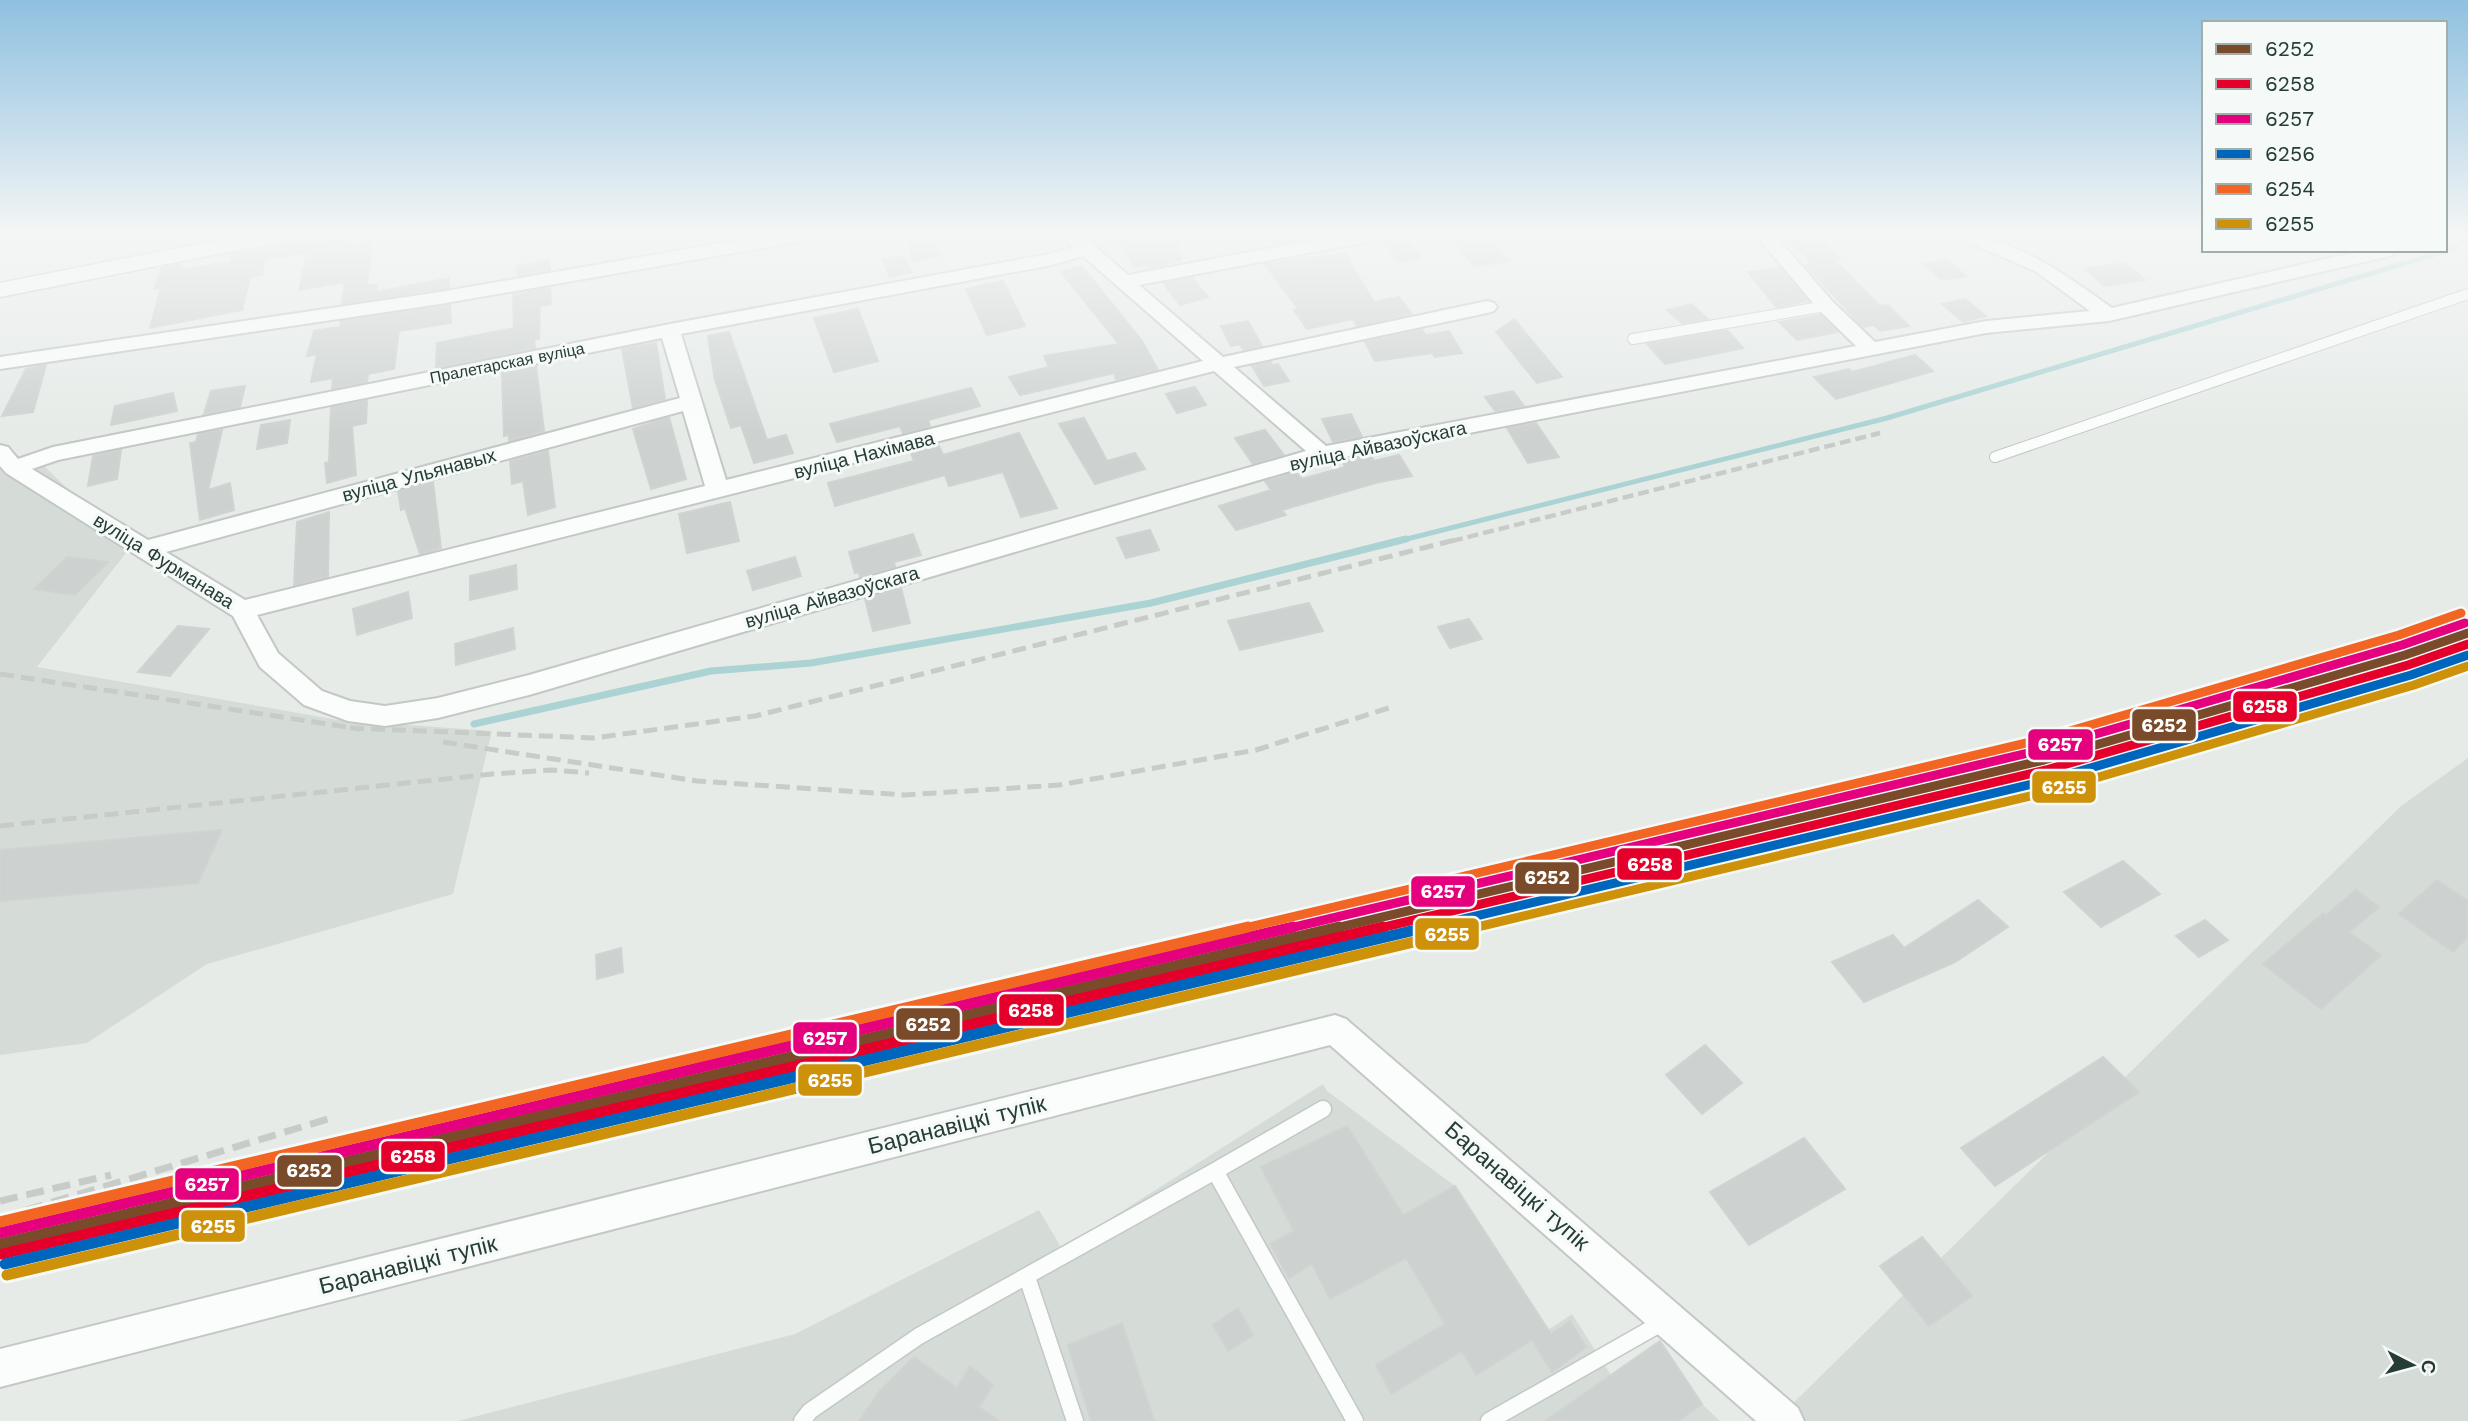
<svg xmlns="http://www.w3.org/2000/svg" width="2468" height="1421" font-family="'Work Sans',sans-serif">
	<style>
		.built { fill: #d5dcd8 }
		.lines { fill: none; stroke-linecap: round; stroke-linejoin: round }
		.stream-far1 { stroke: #abd3d4; stroke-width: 5 }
		.stream { stroke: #abd3d4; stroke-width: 7 }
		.building { fill: #cdd2d0; stroke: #cfd4d1; stroke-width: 2 }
		.service-far1-casing { stroke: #c3c8c5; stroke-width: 12 }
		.service-casing { stroke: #c3c8c5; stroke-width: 19 }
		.minor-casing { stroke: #c3c8c5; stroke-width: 4 }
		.tertiary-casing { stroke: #c3c8c5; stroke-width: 3 }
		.service-far1 { stroke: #fbfcfc; stroke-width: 10 }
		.service { stroke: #fbfcfc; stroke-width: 16 }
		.minor { fill: #fbfcfc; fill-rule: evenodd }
		.tertiary { fill: #fbfcfc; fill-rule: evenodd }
		.rail-far2 { stroke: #c7ccc9; stroke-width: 4.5; stroke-dasharray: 11 5; stroke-linecap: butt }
		.rail-far1 { stroke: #c7ccc9; stroke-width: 5; stroke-dasharray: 14 7; stroke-linecap: butt }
		.rail { stroke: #c7ccc9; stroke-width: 7; stroke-dasharray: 18 9; stroke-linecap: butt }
		.rail-1-far1-casing { stroke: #f5f9f7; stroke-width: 14 }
		.rail-1-casing { stroke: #f5f9f7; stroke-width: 17 }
		.rail-2-far1-casing { stroke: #f5f9f7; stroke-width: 14 }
		.rail-2-casing { stroke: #f5f9f7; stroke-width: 17 }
		.rail-3-far1-casing { stroke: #f5f9f7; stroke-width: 14 }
		.rail-3-casing { stroke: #f5f9f7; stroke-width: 17 }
		.rail-4-far1-casing { stroke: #f5f9f7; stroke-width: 14 }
		.rail-4-casing { stroke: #f5f9f7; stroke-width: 17 }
		.rail-5-far1-casing { stroke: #f5f9f7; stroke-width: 14 }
		.rail-5-casing { stroke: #f5f9f7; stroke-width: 17 }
		.rail-6-far1-casing { stroke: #f5f9f7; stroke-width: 14 }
		.rail-6-casing { stroke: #f5f9f7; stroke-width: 17 }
		.rail-1-far1 { stroke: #7a4b2a; stroke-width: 9 }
		.rail-1 { stroke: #7a4b2a; stroke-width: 11 }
		.rail-2-far1 { stroke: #e4002b; stroke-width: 9 }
		.rail-2 { stroke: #e4002b; stroke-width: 11 }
		.rail-3-far1 { stroke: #e5007d; stroke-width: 9 }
		.rail-3 { stroke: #e5007d; stroke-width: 11 }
		.rail-4-far1 { stroke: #0065bd; stroke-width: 9 }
		.rail-4 { stroke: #0065bd; stroke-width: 11 }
		.rail-5-far1 { stroke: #f26522; stroke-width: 9 }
		.rail-5 { stroke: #f26522; stroke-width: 11 }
		.rail-6-far1 { stroke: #cd910a; stroke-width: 9 }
		.rail-6 { stroke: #cd910a; stroke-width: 11 }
		.labels { text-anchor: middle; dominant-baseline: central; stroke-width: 6; stroke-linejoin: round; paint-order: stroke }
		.far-street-label { font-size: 16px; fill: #253d34; stroke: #f5f9f7 }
		.street-label { font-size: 19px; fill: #253d34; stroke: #f5f9f7 }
		.near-street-label { font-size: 23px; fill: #253d34; stroke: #f5f9f7 }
		.line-badge { stroke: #f5f9f7; stroke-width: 2.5 }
		.badge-label { font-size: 19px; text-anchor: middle; font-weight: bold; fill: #fff }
	</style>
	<rect width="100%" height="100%" fill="#e6ebe8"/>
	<path class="built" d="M31 453 129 549 37 667 338 720 492 731 453 894 207 964 87 1043 0 1055V467Z
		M2468 758V1421H1775L2401 806Z
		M1323 1084 1327 1091 1455 1186 1548 1330 1572 1314 1611 1375 1660 1341 1702 1404 1720 1421H458L795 1334 1039 1210 1062 1249Z"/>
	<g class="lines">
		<path class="stream-far1" d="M1399 541 1887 418 2456 248"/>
		<path class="stream" d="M474 724 711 671 811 663 1151 603 1406 539"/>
	</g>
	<path class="building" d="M298 234H347L348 244 265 260 262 275 250 277 242 310 150 328 161 288 154 289 161 268 180 264 184 269 231 262V254L285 244Z
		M905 234H932L940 256 913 261Z
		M1115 234H1177L1181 260 1151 268 1148 265 1134 267Z
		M1269 234H1299L1302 239 1275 245Z
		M1449 234H1486L1508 261 1474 267Z
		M1790 234H1807L1814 241 1821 240 1840 259H1833L1880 306 1888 305 1909 326 1880 331 1874 325 1863 327 1805 265H1812L1788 236Z
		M1405 237 1421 258 1399 262 1383 241Z
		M372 242 367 285 377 284 376 292 449 278V288L342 304 345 282 299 290 307 253Z
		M1344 253 1374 302 1399 297 1412 314 1357 326 1353 319 1307 329 1294 310 1298 309 1265 264Z
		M903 256 912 272 890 277 882 259Z
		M549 260 550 270 518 276 517 266Z
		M1947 260 1966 276 1942 280 1924 264Z
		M2125 263 2145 280 2104 286 2085 269Z
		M1082 266 1142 341 1158 370 1116 379 1114 373 1020 395 1009 377 1049 367 1044 356 1119 344 1061 272Z
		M1780 268 1808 301 1776 307 1748 272Z
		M1192 278 1208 297 1180 305 1163 283Z
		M1003 281 1025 326 987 335 966 289Z
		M550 287 551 304 540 306 539 339 534 340 535 348 436 368 437 343 514 328 513 295Z
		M1965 299 1986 316 1963 322 1942 304Z
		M1692 304 1708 319 1682 323 1667 310Z
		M450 305 451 323 399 331 394 369 368 374 367 382 332 389 333 378 311 382 317 354 307 356 314 331 340 327 341 321Z
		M858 309 878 361 834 372 814 318Z
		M1820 315 1838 332 1797 340 1779 322Z
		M1514 319 1562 377 1537 383 1496 332Z
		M1248 321 1262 346 1243 350 1240 344 1231 346 1221 326Z
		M1422 330 1426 335 1449 331 1462 353 1435 357 1432 353 1375 361 1365 342Z
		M1721 331H1728L1743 348 1665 364 1647 344Z
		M729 332 767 440 786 435 793 453 754 463 741 425 731 428 715 380 708 336Z
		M656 343 665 399 633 408 622 349Z
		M1915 355 1933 371 1836 399 1814 377 1849 369 1852 372Z
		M1271 362 1272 365 1278 364 1289 381 1264 386 1252 366Z
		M46 365 33 412 2 416 26 369Z
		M536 366 544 431 509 441V435L504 436 502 373Z
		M245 386 240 407 204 414 211 391Z
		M1195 387 1206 405 1177 413 1166 394Z
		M971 388 980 406 928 420 930 426 903 433 900 426 837 442 830 424Z
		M1513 391 1524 406 1495 411 1485 397Z
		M173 393 177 411 111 425 115 406Z
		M367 400 366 423 352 426 356 475 327 483 325 463 329 462 331 407Z
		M1351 414 1362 437 1333 442 1322 419Z
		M669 417 686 479 651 489 633 429Z
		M1084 418 1107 461 1135 453 1145 469 1095 484 1059 424Z
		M290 420 287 443 257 449 261 425Z
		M1536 423 1559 457 1528 463 1507 428Z
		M222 430 208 490 230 483 234 510 200 520 190 443 196 442 198 434Z
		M1265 430 1284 455 1253 464 1235 438Z
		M1019 433 1057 508 1021 517 1003 472 949 486 945 475 835 506 828 483 914 461 910 451 938 444 943 455Z
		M121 450 117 479 88 486 93 456Z
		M548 451 555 507 528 515 523 481 512 484 510 461Z
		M1371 455 1374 461 1399 455 1412 476 1379 482 1282 510 1286 515 1236 530 1219 506 1271 490 1265 481 1296 472 1302 479 1345 467 1342 460Z
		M433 482 441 548 420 554 405 508 401 510 398 491Z
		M730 502 739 541 687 553 679 514Z
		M329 512 328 577 294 585 297 522Z
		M1150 530 1159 550 1126 558 1117 538Z
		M913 534 921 555 894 562 895 567 860 577 859 572 855 573 849 552Z
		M67 557 108 562 75 595 34 589Z
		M795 557 801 576 753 590 747 571Z
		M516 565 517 589 470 600V576Z
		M901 588 910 623 873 631 865 599Z
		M408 592 412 618 357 635 353 609Z
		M1309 603 1323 631 1240 650 1228 621Z
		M1469 619 1482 639 1450 648 1438 627Z
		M178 626 209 629 170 676 138 672Z
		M513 628 515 649 456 665 455 644Z
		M222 830 198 883 0 901V850Z
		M2123 861 2160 894 2101 927 2064 892Z
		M2437 880 2468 901V937L2453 952 2399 914Z
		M2356 890 2379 907 2349 932 2381 955 2321 1009 2263 964 2323 913 2326 915Z
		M1978 900 2008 927 1955 962 1864 1002 1832 962 1893 935 1904 948Z
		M2205 920 2228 940 2199 957 2176 936Z
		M621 948 623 972 597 979 596 955Z
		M1705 1045 1742 1083 1702 1114 1666 1075Z
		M2103 1057 2139 1092 1995 1186 1961 1148Z
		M1347 1126 1403 1215 1455 1186 1551 1334 1570 1321 1586 1347 1552 1372 1532 1340 1476 1375 1462 1351 1391 1394 1376 1365 1445 1324 1406 1258 1330 1299 1312 1264 1289 1278 1270 1244 1294 1231 1261 1167Z
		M1804 1138 1845 1189 1749 1245 1710 1192Z
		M1922 1237 1972 1296 1929 1326 1880 1266Z
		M1238 1308 1253 1335 1228 1351 1213 1325Z
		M1122 1323 1154 1421H1091L1068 1345Z
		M1660 1341 1702 1404 1678 1421H1545Z
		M914 1357 957 1388 970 1366 993 1385 979 1407 999 1421H859L879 1392Z"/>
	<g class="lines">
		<defs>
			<path id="service-far1" d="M1633 339 1826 306
				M1995 457 2468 294"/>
			<path id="service" d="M1215 1171 1323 1109
				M1027 1277 1075 1421
				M802 1421 810 1411 919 1336 1215 1171 1355 1421
				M1489 1421 1665 1321"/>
			<path id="minor" d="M773 234H817L808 240 440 304 0 369V357L440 292Z
				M1066 234H1081L1128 275 1345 234H1386L1377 240 1139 285 1223 357 1487 301 1494 303 1497 307 1494 311 1487 313 1234 367 1326 446 1856 346 1819 310 1755 234H1774L1833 302 1875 342 1986 321 2090 311 2035 271 1950 234C2012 234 2064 274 2112 308L2365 250H2399L2390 256 2109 321 1986 333 1324 461 529 695 438 718 385 726 348 721 304 705 260 667 233 616 6 473 0 466V445L8 447 18 459 53 447 670 324 1049 254 1073 247 1064 237ZM1083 256 1203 361 726 480 681 334 1052 265ZM662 338 680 398 148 540 32 469 58 460ZM1214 371 1306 451 529 675 438 698 385 706 350 701 322 691 278 653 257 615ZM683 411 705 486 245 600 166 552Z
				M2455 234H2468V243Z
				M1335 1015 1346 1019 1798 1408 1804 1421H1756L1330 1045 0 1387V1349Z"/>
			<path id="tertiary" d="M248 234H295L284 241 0 297V283Z"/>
		</defs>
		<use href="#service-far1" class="service-far1-casing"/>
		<use href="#service" class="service-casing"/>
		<use href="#minor" class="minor-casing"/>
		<use href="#tertiary" class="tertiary-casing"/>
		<use href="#service-far1" class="service-far1"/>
		<use href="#service" class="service"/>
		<use href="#minor" class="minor"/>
		<use href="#tertiary" class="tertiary"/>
		<path class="rail-far2" d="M1452 541 1880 433"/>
		<path class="rail-far1" d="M0 674 360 729
			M350 728 594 738 755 716 1459 539
			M443 742 697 781 905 795 1059 785 1256 750 1395 706
			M0 826 492 774 552 770 589 773"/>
		<path class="rail" d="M0 1201 111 1175
			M0 1218 328 1119
			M0 1258 150 1231"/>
		<defs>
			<path id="rail-1-far1" d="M1332 929 2044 760 2405 655 2468 633"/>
			<path id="rail-1" d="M0 1244 1339 927"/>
			<path id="rail-2-far1" d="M1376 929 2046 770 2408 665 2468 644"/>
			<path id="rail-2" d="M2 1254 1383 927"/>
			<path id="rail-3-far1" d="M1286 929 2041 750 2402 645 2465 623"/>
			<path id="rail-3" d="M0 1233 1293 927"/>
			<path id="rail-4-far1" d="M1421 929 2049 780 2411 675 2468 655"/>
			<path id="rail-4" d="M5 1264 1428 927"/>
			<path id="rail-5-far1" d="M1241 929 2039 740 2399 635 2461 613"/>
			<path id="rail-5" d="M0 1222 1248 927"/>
			<path id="rail-6-far1" d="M1469 929 2051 791 2414 685 2468 666"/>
			<path id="rail-6" d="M7 1275 1477 927"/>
		</defs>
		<use href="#rail-1-far1" class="rail-1-far1-casing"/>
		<use href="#rail-1" class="rail-1-casing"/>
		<use href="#rail-2-far1" class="rail-2-far1-casing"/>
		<use href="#rail-2" class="rail-2-casing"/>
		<use href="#rail-3-far1" class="rail-3-far1-casing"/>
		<use href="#rail-3" class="rail-3-casing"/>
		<use href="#rail-4-far1" class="rail-4-far1-casing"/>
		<use href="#rail-4" class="rail-4-casing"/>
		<use href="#rail-5-far1" class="rail-5-far1-casing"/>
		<use href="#rail-5" class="rail-5-casing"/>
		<use href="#rail-6-far1" class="rail-6-far1-casing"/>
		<use href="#rail-6" class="rail-6-casing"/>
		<use href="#rail-1-far1" class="rail-1-far1"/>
		<use href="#rail-1" class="rail-1"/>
		<use href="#rail-2-far1" class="rail-2-far1"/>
		<use href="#rail-2" class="rail-2"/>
		<use href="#rail-3-far1" class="rail-3-far1"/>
		<use href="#rail-3" class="rail-3"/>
		<use href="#rail-4-far1" class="rail-4-far1"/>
		<use href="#rail-4" class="rail-4"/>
		<use href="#rail-5-far1" class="rail-5-far1"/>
		<use href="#rail-5" class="rail-5"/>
		<use href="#rail-6-far1" class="rail-6-far1"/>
		<use href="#rail-6" class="rail-6"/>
	</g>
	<linearGradient id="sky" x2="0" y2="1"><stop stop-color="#8fc0e0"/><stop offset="0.54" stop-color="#f4f6f5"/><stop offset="1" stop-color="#f4f6f5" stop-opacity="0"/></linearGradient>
	<rect width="2468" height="433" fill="url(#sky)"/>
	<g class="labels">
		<g class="far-street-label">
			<text transform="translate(507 363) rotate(-11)">Пралетарская вуліца</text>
		</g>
		<g class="street-label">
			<text transform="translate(1378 446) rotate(-12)">вуліца Айвазоўскага</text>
			<text transform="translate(864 455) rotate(-14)">вуліца Нахімава</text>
			<text transform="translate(419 475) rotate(-15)">вуліца Ульянавых</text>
			<text transform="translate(164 561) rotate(32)">вуліца Фурманава</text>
			<text transform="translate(832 597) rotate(-16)">вуліца Айвазоўскага</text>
		</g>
		<g class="near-street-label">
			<text transform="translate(957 1125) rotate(-14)">Баранавіцкі тупік</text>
			<text transform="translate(1517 1186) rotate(41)">Баранавіцкі тупік</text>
			<text transform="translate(408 1265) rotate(-14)">Баранавіцкі тупік</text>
		</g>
	</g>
	<g class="line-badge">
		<rect x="2232" y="690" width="66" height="33" rx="7" fill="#e4002b"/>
		<rect x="2131" y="708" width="66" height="34" rx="7" fill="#7a4b2a"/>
		<rect x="2027" y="728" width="67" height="33" rx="7" fill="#e5007d"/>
		<rect x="2031" y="770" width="66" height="34" rx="7" fill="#cd910a"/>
		<rect x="1616" y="847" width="67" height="34" rx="7" fill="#e4002b"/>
		<rect x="1514" y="861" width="66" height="34" rx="7" fill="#7a4b2a"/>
		<rect x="1410" y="875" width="66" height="33" rx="7" fill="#e5007d"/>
		<rect x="1414" y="917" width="66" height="34" rx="7" fill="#cd910a"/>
		<rect x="998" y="993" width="67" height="34" rx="7" fill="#e4002b"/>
		<rect x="895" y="1007" width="66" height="34" rx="7" fill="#7a4b2a"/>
		<rect x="792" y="1021" width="66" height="34" rx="7" fill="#e5007d"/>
		<rect x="797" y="1063" width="66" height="34" rx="7" fill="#cd910a"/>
		<rect x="380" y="1140" width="66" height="33" rx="7" fill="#e4002b"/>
		<rect x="276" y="1154" width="67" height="34" rx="7" fill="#7a4b2a"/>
		<rect x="174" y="1167" width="66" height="34" rx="7" fill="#e5007d"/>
		<rect x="180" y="1209" width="66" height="34" rx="7" fill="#cd910a"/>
	</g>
	<g class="badge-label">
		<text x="2265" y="713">6258</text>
		<text x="2164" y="732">6252</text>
		<text x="2060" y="751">6257</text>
		<text x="2064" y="794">6255</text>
		<text x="1650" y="871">6258</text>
		<text x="1547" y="884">6252</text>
		<text x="1443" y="898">6257</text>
		<text x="1447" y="941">6255</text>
		<text x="1031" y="1017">6258</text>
		<text x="928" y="1031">6252</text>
		<text x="825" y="1045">6257</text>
		<text x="830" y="1087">6255</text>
		<text x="413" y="1163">6258</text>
		<text x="309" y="1177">6252</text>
		<text x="207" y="1191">6257</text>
		<text x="213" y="1233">6255</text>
	</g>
	<rect x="2202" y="21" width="245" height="231" fill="#f5f9f7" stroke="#a2aea9" stroke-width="2"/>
	<rect x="2216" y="44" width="35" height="10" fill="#7a4b2a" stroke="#a2aea9" stroke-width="2"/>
	<text x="2265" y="56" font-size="21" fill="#253d34">6252</text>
	<rect x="2216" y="79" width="35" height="10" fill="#e4002b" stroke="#a2aea9" stroke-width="2"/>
	<text x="2265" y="91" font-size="21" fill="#253d34">6258</text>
	<rect x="2216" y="114" width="35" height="10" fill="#e5007d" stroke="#a2aea9" stroke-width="2"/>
	<text x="2265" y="126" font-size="21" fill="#253d34">6257</text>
	<rect x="2216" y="149" width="35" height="10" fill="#0065bd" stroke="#a2aea9" stroke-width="2"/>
	<text x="2265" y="161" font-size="21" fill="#253d34">6256</text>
	<rect x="2216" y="184" width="35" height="10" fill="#f26522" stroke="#a2aea9" stroke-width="2"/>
	<text x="2265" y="196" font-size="21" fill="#253d34">6254</text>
	<rect x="2216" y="219" width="35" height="10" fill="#cd910a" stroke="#a2aea9" stroke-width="2"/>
	<text x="2265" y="231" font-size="21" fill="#253d34">6255</text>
	<g transform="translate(2412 1365) rotate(96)" stroke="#f5f9f7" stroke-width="5" paint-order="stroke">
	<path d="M0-5L12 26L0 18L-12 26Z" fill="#253d34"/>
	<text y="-10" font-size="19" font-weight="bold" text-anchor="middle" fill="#253d34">С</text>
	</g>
</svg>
